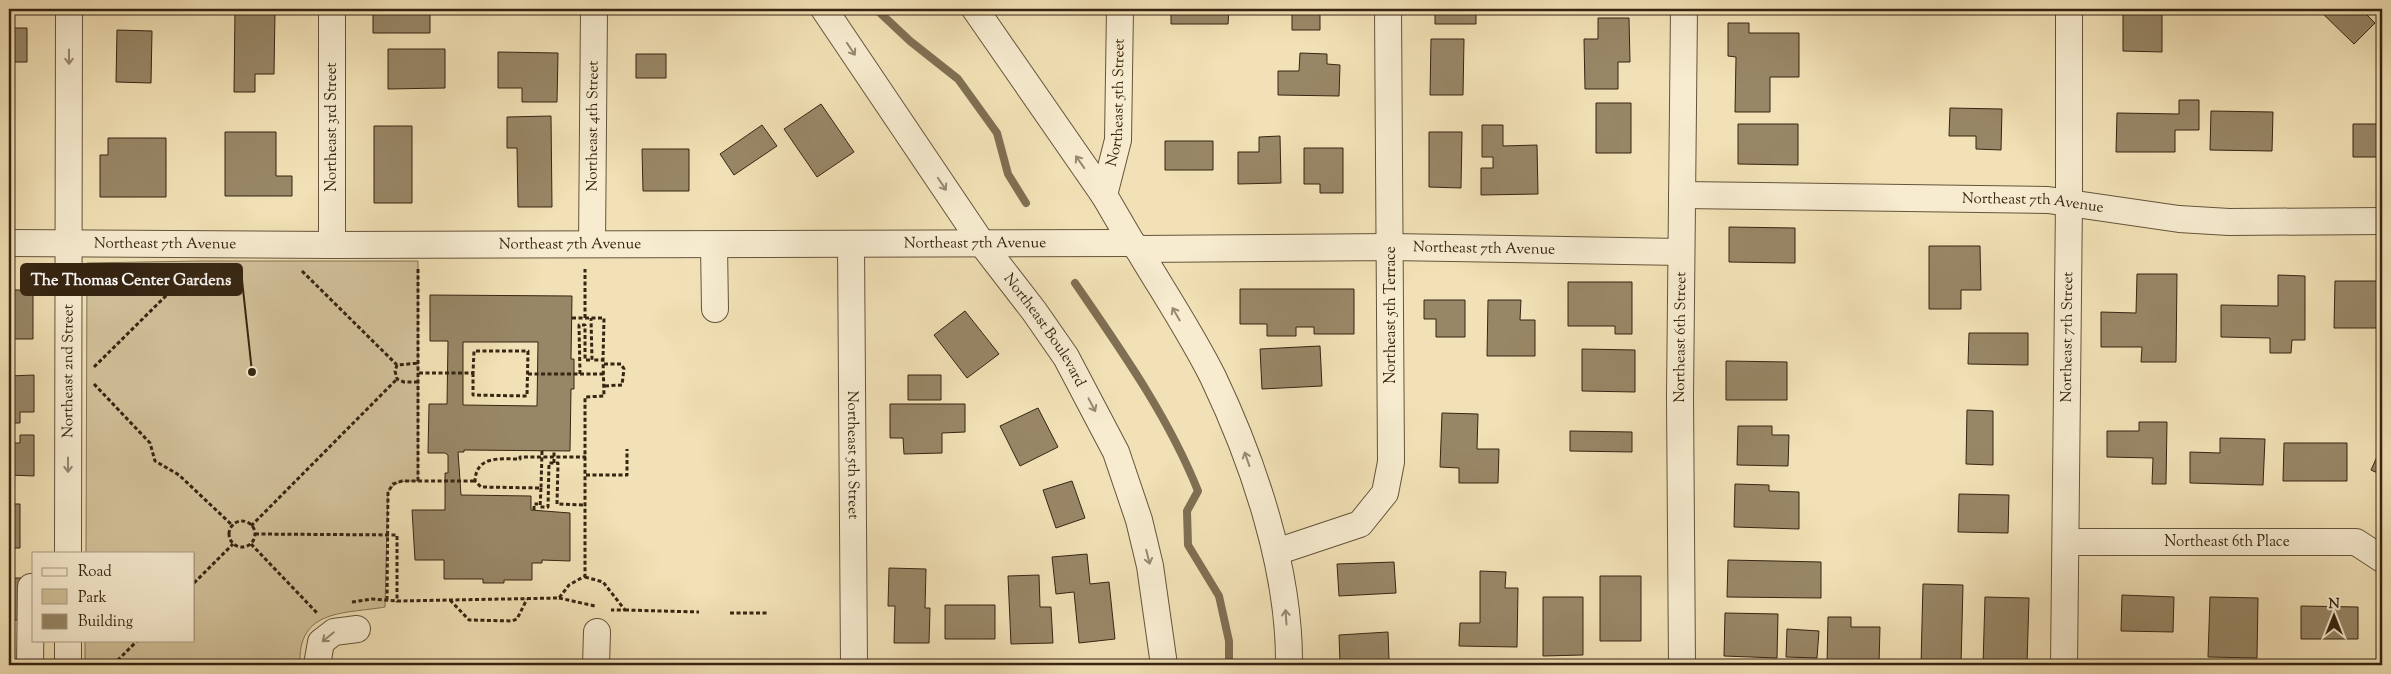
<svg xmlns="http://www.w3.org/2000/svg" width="2391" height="674" font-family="'Sorts Mill Goudy',serif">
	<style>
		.green { fill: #d2c19a; stroke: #847356 }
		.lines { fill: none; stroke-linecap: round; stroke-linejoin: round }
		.stream { stroke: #806f53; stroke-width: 8 }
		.building { fill: #988767; stroke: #362512; fill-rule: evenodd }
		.minor-casing { stroke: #65543b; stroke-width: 28 }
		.path { stroke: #362512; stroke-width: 3; stroke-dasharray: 4 2.5; stroke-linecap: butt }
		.minor { stroke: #f7ecd0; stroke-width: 26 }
		.oneway { stroke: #968871 }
		.labels { text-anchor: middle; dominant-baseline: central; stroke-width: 4; stroke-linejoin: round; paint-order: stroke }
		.street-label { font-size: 15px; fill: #362512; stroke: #f7ecd0 }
		.leader { fill: none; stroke: #362512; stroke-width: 2 }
		.callout-dot { fill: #362512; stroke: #f7ecd0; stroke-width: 2 }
		.callout { fill: #362512; stroke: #362512; stroke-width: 2 }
		.callout-label { font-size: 16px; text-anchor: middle; font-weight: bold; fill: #fff }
	</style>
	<rect width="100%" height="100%" fill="#f2e1b6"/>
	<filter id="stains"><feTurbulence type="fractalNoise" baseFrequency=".004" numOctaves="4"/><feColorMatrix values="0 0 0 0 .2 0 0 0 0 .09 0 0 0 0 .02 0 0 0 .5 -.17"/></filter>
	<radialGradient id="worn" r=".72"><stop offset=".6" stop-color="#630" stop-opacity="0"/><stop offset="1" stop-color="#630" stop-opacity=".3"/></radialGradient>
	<path class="green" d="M199 261H418V481C405 481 396 480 388 492L385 607C346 614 297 608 300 665H85V640H194V553H86L87 263Z"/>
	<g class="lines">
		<path class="stream" d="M876 9 910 41 958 79 997 133 1008 174 1026 203
			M1075 283C1121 350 1168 416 1198 491L1187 511 1188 545 1219 596 1229 641V665"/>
	</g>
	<path class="building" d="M373 9H430V33H373Z
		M1171 9H1229L1228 24H1171Z
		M1292 9H1338V10H1320V30H1292Z
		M1435 9H1476V24H1435Z
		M2123 9H2171L2162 10V52L2123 51Z
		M2318 9H2361L2375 23 2354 44Z
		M235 10 275 11 274 74H255V92H234Z
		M9 14H12V28H27V62H9Z
		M1598 18H1629L1630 62H1618V89H1585L1584 39H1598Z
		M1728 23H1749V33H1799V77H1770V112H1735L1736 57 1728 56Z
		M117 30 152 31 151 83 116 82Z
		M1431 39H1464L1463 95H1430Z
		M388 49H445V88L388 89Z
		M498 52 558 53 557 102H522V88H498Z
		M1300 53 1327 54V64L1340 65 1339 96 1278 95V71H1299Z
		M636 54H666V78H636Z
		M2179 100H2199V130H2175V152H2116L2117 113 2179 114Z
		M1596 103H1631V153H1596Z
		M821 104 854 152 817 177 784 129Z
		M1950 108 2002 109 2001 150 1976 149V136H1949Z
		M2211 111 2273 112 2272 151 2210 150Z
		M551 116 552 207H518L517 148H507V117Z
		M1738 124H1798V165L1738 164Z
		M2353 124H2382V157H2353Z
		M762 125 777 146 734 175 720 154Z
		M1482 125H1503V146L1537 145 1538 194 1481 195V168H1493V157H1482Z
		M374 126H412V203H374Z
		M225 132H276V176H292V196H225Z
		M1429 132H1462L1461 188 1429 187Z
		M1280 136 1281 183 1238 184V152H1259V137Z
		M108 138H166V197H100V155H108Z
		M1165 141H1213V170H1165Z
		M1304 148H1343V193H1320V184H1304Z
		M642 149H689V191H643Z
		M1729 227 1795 228V263L1729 262Z
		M1929 246H1980L1981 290H1961V309H1929Z
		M2137 274H2177L2176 362H2141L2142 347H2101V312L2136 313Z
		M2278 275 2305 276V340H2292L2291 353H2270V338L2221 337V305L2278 306Z
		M2335 281H2382V328H2334Z
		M1568 282H1632V334H1615V326H1568Z
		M1240 289H1354V334H1314V327H1296V336H1267V324H1240Z
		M9 290H33V339H9Z
		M430 295 572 296 571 359H574V389H571L570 451 464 450V452H458L461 495 531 496V510L570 513V561L542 560V563H532V580H504V583H483V579H444V560H415L412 510H445V473H448V455L445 453H428L429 404H447L448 341H430ZM463 342H538L537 406 463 405Z
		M1424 300H1465V337H1436V319H1424Z
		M1488 300H1521L1520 320H1535V356H1487Z
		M965 311 999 354 967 378 934 335Z
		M1969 333H2028V365L1968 364Z
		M1320 346 1322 386 1262 389 1260 349Z
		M1582 349 1635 350V392L1582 391Z
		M1726 361 1787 362V400H1726Z
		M34 375V412H20V423H9V376Z
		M908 375H941V400H908Z
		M890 404H965V432L942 433V453L904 454 903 438H890Z
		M1038 408 1058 447 1020 466 1000 426Z
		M1967 410 1993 411V465L1966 464Z
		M1442 413 1478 414 1477 449H1499L1498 483H1459V468L1440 467Z
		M2139 422H2167L2166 484H2152L2153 458 2107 457V431H2139Z
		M1738 426H1772V435H1789L1788 466 1737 465Z
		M1570 431 1632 432V452L1570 451Z
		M20 435H34V476L9 475V443H20Z
		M2220 438 2265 439 2263 485 2190 483V452L2220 453Z
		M2284 443H2347V481H2283Z
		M2382 446V475L2371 470Z
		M1072 481 1085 518 1056 528 1043 490Z
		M1735 484 1769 485V491L1799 492V529L1734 527Z
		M1959 494 2009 495 2008 533 1958 532Z
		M9 504H20V548H9Z
		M1087 554 1090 584 1109 582 1115 639 1079 643 1074 592 1056 594 1052 557Z
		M1728 560 1821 562V598L1727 597Z
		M1394 562 1396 593 1339 596 1337 564Z
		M889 568 926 569 925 608H930L929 643H894L895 606H888Z
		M1480 571 1506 572 1505 588H1518L1517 647 1459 646 1460 623H1480Z
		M1039 575 1040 607H1051L1053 643 1011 644 1008 576Z
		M1600 576H1641V641H1600Z
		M9 578H21L20 620H9Z
		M1923 584 1963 585 1961 665H1921Z
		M2122 595 2174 597 2173 632 2121 631Z
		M1543 597H1583V655L1543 656Z
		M1985 597 2029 598 2027 665H1983Z
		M2210 597 2258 598 2257 658 2208 657Z
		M945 605H995V639H945Z
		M2301 606 2358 607V639H2301Z
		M1725 613 1778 614 1777 658 1724 656Z
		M1828 617H1851V627H1880L1879 664H1827Z
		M1787 629 1819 631 1817 658 1786 657Z
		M1388 632 1389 660 1340 663 1339 635Z"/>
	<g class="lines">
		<defs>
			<g id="minor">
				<path id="s1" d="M824 9 983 245 1034 311 1066 357 1116 452 1139 520 1150 566 1164 665"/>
				<path d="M975 9 1104 195 1132 243 1138 249C1163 291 1191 333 1213 377 1254 463 1290 570 1289 665"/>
				<path id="s2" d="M1104 195 1118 140 1120 9"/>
				<path id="s3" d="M1682 195 2048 200 2179 219 2229 222 2382 221"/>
				<path id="s4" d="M9 243 332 245 1132 243"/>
				<path id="s5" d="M592 244 594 9"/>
				<path d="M332 245V9"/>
				<path d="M714 245 715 309"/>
				<path id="s6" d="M851 245 854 665"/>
				<path id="s7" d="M1138 249 1391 247 1681 252"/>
				<path id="s8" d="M2066 542H2356L2382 559"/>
				<path d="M1276 552 1360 524 1385 493 1391 462 1388 9"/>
				<path id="s9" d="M68 553 69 9"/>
				<path d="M68 640V665"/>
				<path d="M30 665 31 587H34"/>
				<path d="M317 665 321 642 334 632 357 629"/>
				<path d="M596 665 597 632"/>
				<path id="s10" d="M1682 665 1680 396 1684 9"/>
				<path id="s11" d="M2064 665 2069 202V9"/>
			</g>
		</defs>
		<use href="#minor" class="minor-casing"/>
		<path class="path" d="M302 271 397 365
			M572 318H604L603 360
			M585 318V269
			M604 364H621L624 369 622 385 604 386
			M94 367 193 269
			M419 373H473L474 351H528L527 396 473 395V373
			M528 374H604
			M580 374 579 325H585V360H592
			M418 382H404L397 379 395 371 397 365 419 363
			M94 384 150 443 155 461 179 475 233 526
			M542 451 541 488 481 487 475 481C476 455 501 459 520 459V457C542 457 564 457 586 457
			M554 463V451
			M586 475H627V449
			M418 481V269
			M541 488 540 507H548L549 463H558L557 504 586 505
			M534 510V504H538
			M229 534a13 13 0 1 1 26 0a13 13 0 1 1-26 0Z
			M251 526 397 379
			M255 534 397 535V601L559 598 569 585 585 576V397L604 396 603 360H592L591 318
			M251 544 318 614
			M585 577 603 582 625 610H611
			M194 583 233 544
			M559 598 595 606
			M387 600 388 492 393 484 402 481H475
			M450 600 469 620 512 621 517 619 527 599
			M352 602 372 599 397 601
			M625 610 699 612
			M730 613H767
			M113 665 138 640"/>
		<use href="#minor" class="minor"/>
	</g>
	<defs><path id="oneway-shaft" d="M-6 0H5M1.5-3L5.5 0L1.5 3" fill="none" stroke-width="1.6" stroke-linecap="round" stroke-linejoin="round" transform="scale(1.25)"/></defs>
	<g class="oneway">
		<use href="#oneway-shaft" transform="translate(851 49) rotate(56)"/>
		<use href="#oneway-shaft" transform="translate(69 57) rotate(90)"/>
		<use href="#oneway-shaft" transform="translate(1080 162) rotate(-125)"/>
		<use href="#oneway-shaft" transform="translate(942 184) rotate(56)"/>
		<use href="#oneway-shaft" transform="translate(1176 314) rotate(-120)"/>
		<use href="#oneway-shaft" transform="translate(1092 405) rotate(62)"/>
		<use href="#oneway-shaft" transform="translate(1247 459) rotate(-109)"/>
		<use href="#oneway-shaft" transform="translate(68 465) rotate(90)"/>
		<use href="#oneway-shaft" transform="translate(1148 557) rotate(76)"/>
		<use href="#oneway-shaft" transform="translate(1286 617) rotate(-94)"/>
		<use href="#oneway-shaft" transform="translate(328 637) rotate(141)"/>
	</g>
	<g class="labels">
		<g class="street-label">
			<text stroke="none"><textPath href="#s2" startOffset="94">Northeast 5th Street</textPath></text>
			<text transform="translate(332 127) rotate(-90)">Northeast 3rd Street</text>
			<text stroke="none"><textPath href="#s5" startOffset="118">Northeast 4th Street</textPath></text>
			<text stroke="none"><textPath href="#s3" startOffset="351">Northeast 7th Avenue</textPath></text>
			<text stroke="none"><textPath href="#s4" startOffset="156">Northeast 7th Avenue</textPath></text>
			<text stroke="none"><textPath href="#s4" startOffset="966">Northeast 7th Avenue</textPath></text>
			<text stroke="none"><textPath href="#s4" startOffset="561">Northeast 7th Avenue</textPath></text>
			<text stroke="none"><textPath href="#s7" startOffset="346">Northeast 7th Avenue</textPath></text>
			<text transform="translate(1391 315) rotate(-90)">Northeast 5th Terrace</text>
			<text stroke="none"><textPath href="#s1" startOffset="390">Northeast Boulevard</textPath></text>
			<text stroke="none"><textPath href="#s10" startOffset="328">Northeast 6th Street</textPath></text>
			<text stroke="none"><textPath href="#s11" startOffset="328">Northeast 7th Street</textPath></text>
			<text stroke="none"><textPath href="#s9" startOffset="182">Northeast 2nd Street</textPath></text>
			<text stroke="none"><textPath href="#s6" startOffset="210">Northeast 5th Street</textPath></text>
			<text stroke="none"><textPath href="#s8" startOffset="161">Northeast 6th Place</textPath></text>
		</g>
	</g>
	<path class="leader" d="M252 372L242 280"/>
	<circle class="callout-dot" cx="252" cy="372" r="5"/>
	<rect class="callout" x="21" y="264" width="221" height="31" rx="5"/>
	<g class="callout-label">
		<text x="131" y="285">The Thomas Center Gardens</text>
	</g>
	<rect width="2391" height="674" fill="none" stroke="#f2e1b6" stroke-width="30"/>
	<rect x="10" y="10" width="2371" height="654" fill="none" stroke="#362512" stroke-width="2.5"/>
	<rect x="15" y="15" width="2361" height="644" fill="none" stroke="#362512"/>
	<rect x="32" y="552" width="162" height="90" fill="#f7ecd0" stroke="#aa9c84"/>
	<rect x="42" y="568" width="25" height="8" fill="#f7ecd0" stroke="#aa9c84"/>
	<text x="78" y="576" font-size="15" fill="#362512">Road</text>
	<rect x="42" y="589" width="25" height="15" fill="#d2c19a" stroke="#aa9c84"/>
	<text x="78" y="602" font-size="15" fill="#362512">Park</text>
	<rect x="42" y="614" width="25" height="15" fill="#988767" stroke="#aa9c84"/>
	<text x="78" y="626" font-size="15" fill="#362512">Building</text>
	<g transform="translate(2334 616)" stroke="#f7ecd0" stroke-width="4" paint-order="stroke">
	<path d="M0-4L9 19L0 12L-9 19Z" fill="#362512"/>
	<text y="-8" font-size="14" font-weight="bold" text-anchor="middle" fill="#362512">N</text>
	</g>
	<rect width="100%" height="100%" filter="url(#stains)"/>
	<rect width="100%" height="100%" fill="url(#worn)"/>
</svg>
